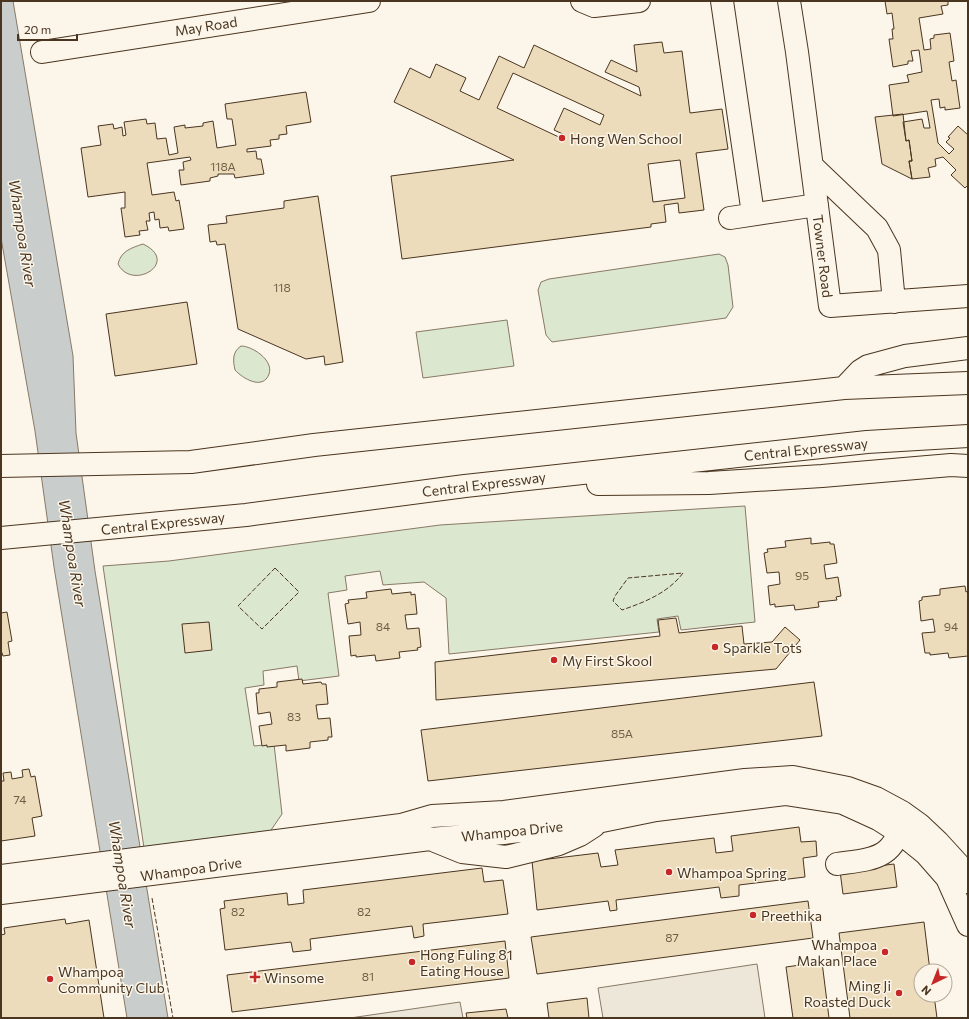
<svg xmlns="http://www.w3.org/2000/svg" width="969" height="1019" font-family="Commissioner,sans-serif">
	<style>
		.green { fill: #dce7d0; stroke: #887966 }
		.parking { fill: #ede7d9; stroke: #887966 }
		.water { fill: #c9cecd; stroke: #887966 }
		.building { fill: #ecdcbc; stroke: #4a3520; fill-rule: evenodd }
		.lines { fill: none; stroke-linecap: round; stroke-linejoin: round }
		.minor-casing { stroke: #4a3520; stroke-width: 24 }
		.highway-casing { stroke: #4a3520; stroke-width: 24 }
		.minor { stroke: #fbf6e9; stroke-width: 22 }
		.highway { stroke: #fbf6e9; stroke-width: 22 }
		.fence { stroke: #4a3520; stroke-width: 1; stroke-dasharray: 5 2; stroke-linecap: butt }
		.poi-dot { fill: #c62828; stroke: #fbf6e9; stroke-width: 1.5 }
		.labels { text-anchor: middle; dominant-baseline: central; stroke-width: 3; stroke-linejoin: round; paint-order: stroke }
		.number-label { font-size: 12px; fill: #725f47 }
		.street-label { font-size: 14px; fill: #4a3520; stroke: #fbf6e9 }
		.poi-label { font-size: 14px; fill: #4a3520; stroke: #fbf6e9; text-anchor: start }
		.water-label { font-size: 15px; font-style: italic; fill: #4a3520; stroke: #fbf6e9 }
	</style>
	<rect width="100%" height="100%" fill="#fbf6e9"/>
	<path class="green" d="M143 244C181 262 132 292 118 264 121 251 131 248 143 244Z
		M719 254 725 257 728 265 733 307 726 318 559 341 552 342 546 335 538 290 541 282 549 279Z
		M507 320 514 366 423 378 416 332Z
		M241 346C252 346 274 360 269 374 263 391 242 378 235 370 233 361 232 352 241 346Z
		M745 506 755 622 681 630 678 616 657 619 659 632 449 654 446 598 424 582 383 585 380 571 345 576 347 590 328 593 339 676 299 681 297 666 263 671 264 685 245 688 254 746 274 744 282 814 267 836 145 855 103 566 169 561 440 525Z"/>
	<path class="parking" d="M757 964 765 1018H603L598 988Z
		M460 1002 463 1018H350Z"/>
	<path class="water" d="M1 1H13L73 356 76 433 95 571 168 1018H127L54 567 35 431 1 238Z"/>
	<path class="building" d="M885 1H948V5L941 6 943 14 919 18 924 50 931 49 930 39 934 38V35L950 33 954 61 949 62 952 81 956 80 960 108 945 110V107L940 108 939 99 931 100 938 143 949 154 954 149 946 142 950 138 948 137 958 126 968 135V185L965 188 951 175 956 170 943 157 935 159 936 166 928 168 930 177 912 179 909 161H912L909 140 906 141 903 122 922 119 924 128H930L927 111 893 116 889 85 909 82 907 75 922 72 919 50 911 51 913 61H908V64L893 67 889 39H893L892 29H894L892 13 887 14Z
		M662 42 664 53 682 51 690 113 722 109 728 149 696 153 704 210 679 213 678 203 664 205 666 222 651 224V227L402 259 391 176 514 160 394 102 410 68 430 78 436 64 466 78 460 91 479 100 499 56 524 68 534 45 641 96 639 87 605 72 611 60 637 72 634 45ZM513 73 604 115 600 125 564 108 554 130 565 135 563 139 497 108ZM680 160 685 198 653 202 648 164Z
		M306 92 311 122 286 126 287 134 279 135V139L270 140 271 146 247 149V152L256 151 257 159H261L264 174 235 178 234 174H218V176L210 178V181L181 185 179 170H184L183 162 191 160 190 157 147 163 152 195 174 192 176 201 179 200 184 229 169 231 168 227 160 228 159 219 155 220 154 212 149 213 150 221H146L148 230 139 231 140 235 125 237 121 208H125V192L88 197 81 148 101 145 98 126 113 124 114 129 122 127 123 136 126 135 124 122 146 119 147 124 155 123 157 139 166 138 169 155 178 153 174 127 185 125V128L203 126V123L213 121 217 148 229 146 236 145 232 119H227L225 104Z
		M903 114 906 141 909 140 912 161H909L912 179 882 164 875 117Z
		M318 196 343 362 325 365 324 356 306 359 238 329 225 244 217 245 216 241 210 242 208 225 227 223 226 216 284 208V201Z
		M187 302 197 364 115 376 106 314Z
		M811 538V544L830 542V544H834L837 563 824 565 826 579 838 577 841 596 836 597 837 600 818 602 819 607 795 610 794 605 775 607V604L770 605 768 586 780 584 779 572 767 573 764 553 768 552 767 549 786 547 785 541Z
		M965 586 966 592 968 591V656L949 658 948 653 930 655V653H925L922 633 935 632 933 619 921 621 919 601 922 600V597L940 595V589Z
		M391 589 392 594 411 592V595L415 594 417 614 405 615 407 629 419 628 421 647 417 648 418 650 399 652 400 658 376 661 375 655 356 657V655L351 656 349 636 361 635 360 622 348 624 345 604 349 603 348 600 367 598 366 592Z
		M7 612 12 641 8 642 10 655 3 656 1 650V613Z
		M676 618 679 633 742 626 744 644 772 642 785 627 800 640 776 669 436 700 435 662 660 636 658 620Z
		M209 622 212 650 185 653 182 624Z
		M302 679 303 684 321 682 322 684H326L328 704 316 705 318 719 330 718 332 737H328V740L310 742V748L286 751V745L267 747V745L262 746 259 726 272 724 270 712 258 714 256 693H259V689L277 687V682Z
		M814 682 822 736 428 781 421 730Z
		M29 769 31 777 35 776 42 816 32 818 35 836 1 841V781H4L3 773 11 772 12 779 23 777 22 770Z
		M799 827 801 842 816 841 817 856 803 858 805 877 739 885V896L721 898 719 887 616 900 617 910 610 911 608 901 537 910 532 861 598 853 601 867 618 865 615 850 714 838 716 853 733 851 731 836Z
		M894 864 897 887 843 894 840 871Z
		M482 868 484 882 503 880 508 914 423 924 424 936 414 938 412 926 310 939 311 950 293 952 291 942 225 950 220 909 225 908 224 901 287 893 288 905 304 903 303 890Z
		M808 901 813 938 537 974 531 937Z
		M65 919 66 924 89 920 104 1018H1V935L5 934 4 928Z
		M924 922 930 971H921V995H934L937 1018H850L839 933Z
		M505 941 509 978 232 1012 227 975Z
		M822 962 829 1018H793L786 967Z
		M587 998 589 1018H549L547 1003Z
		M506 1009 508 1018H467L466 1013Z"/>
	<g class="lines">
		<defs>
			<path id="minor" d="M582 1 594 6 639 1
				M722 1 753 214
				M789 1 797 52 830 306 968 296
				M42 52 369 1
				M812 166 877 228 889 250 894 302
				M730 218 817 205
				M435 841 462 852 506 857 559 844 580 835 594 826
				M837 864C871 859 896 860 901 819
				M1 876 401 825 432 816 504 812 745 780 793 777 848 788 876 798 902 812 920 825 938 842 959 865 968 882
				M1 893 430 839 504 833 602 821 656 810 785 794 843 803 878 819 900 833 926 854 947 878 968 925"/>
			<path id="highway" d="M844 388 860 371 868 366 905 356 968 348
				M1 466 191 462 314 445 844 388 968 383
				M598 484 709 483 822 476 951 465 968 466
				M1 538 246 515 465 486 867 442 968 436"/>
		</defs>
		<use href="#minor" class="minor-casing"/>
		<use href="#highway" class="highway-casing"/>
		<use href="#minor" class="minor"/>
		<use href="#highway" class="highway"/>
		<path class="fence" d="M275 568 299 592 262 629 238 606Z
			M683 573C668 593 645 602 622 610L613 601 615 596 628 578Z
			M152 898 173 1018"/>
	</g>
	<g class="poi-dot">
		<circle cx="562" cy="138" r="4"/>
		<circle cx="715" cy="647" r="4"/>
		<circle cx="554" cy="660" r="4"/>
		<circle cx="669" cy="872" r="4"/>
		<circle cx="753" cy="915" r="4"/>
		<circle cx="885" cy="952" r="4"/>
		<circle cx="412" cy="962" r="4"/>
		<path d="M253 971h4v4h4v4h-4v4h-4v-4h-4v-4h4z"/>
		<circle cx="50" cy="979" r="4"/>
		<circle cx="899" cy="993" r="4"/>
	</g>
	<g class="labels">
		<g class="number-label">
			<text x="223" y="166">118A</text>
			<text x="282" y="287">118</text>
			<text x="802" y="575">95</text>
			<text x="383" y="626">84</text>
			<text x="951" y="626">94</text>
			<text x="294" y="716">83</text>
			<text x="622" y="733">85A</text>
			<text x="20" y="799">74</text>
			<text x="238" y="911">82</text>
			<text x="364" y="911">82</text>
			<text x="672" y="937">87</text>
			<text x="368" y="976">81</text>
		</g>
		<g class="street-label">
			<text transform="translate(206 26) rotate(-9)">May Road</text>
			<text transform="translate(823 256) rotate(83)">Towner Road</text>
			<text transform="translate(806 449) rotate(-6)">Central Expressway</text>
			<text transform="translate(484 484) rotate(-7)">Central Expressway</text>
			<text transform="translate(163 523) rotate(-6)">Central Expressway</text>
			<text transform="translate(512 831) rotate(-6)">Whampoa Drive</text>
			<text transform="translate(191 869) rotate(-8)">Whampoa Drive</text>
		</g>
		<g class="poi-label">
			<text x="570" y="138">Hong Wen School</text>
			<text x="723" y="647">Sparkle Tots</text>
			<text x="562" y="660">My First Skool</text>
			<text x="677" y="872">Whampoa Spring</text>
			<text x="761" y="915">Preethika</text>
			<text x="877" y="944" text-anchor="end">Whampoa<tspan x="877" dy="16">Makan Place</tspan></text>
			<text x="420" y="954">Hong Fuling 81<tspan x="420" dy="16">Eating House</tspan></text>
			<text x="58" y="971">Whampoa<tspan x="58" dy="16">Community Club</tspan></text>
			<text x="264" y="977">Winsome</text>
			<text x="891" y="985" text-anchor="end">Ming Ji<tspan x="891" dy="16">Roasted Duck</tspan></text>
		</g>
		<g class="water-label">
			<text transform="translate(23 233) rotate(81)">Whampoa River</text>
			<text transform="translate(73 553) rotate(81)">Whampoa River</text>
			<text transform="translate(123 874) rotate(81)">Whampoa River</text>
		</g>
	</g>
	<rect width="969" height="1019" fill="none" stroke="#4a3520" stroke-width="4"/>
	<g transform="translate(933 983) rotate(223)"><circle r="19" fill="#fbf6e9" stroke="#b4a999"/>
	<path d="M0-3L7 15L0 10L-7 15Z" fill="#c62828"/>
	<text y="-6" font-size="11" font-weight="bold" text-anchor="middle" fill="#4a3520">N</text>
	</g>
	<path d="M18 34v6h59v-6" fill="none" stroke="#4a3520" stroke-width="2"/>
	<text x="24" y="34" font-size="12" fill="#4a3520" stroke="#fbf6e9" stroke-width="3" paint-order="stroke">20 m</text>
</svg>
